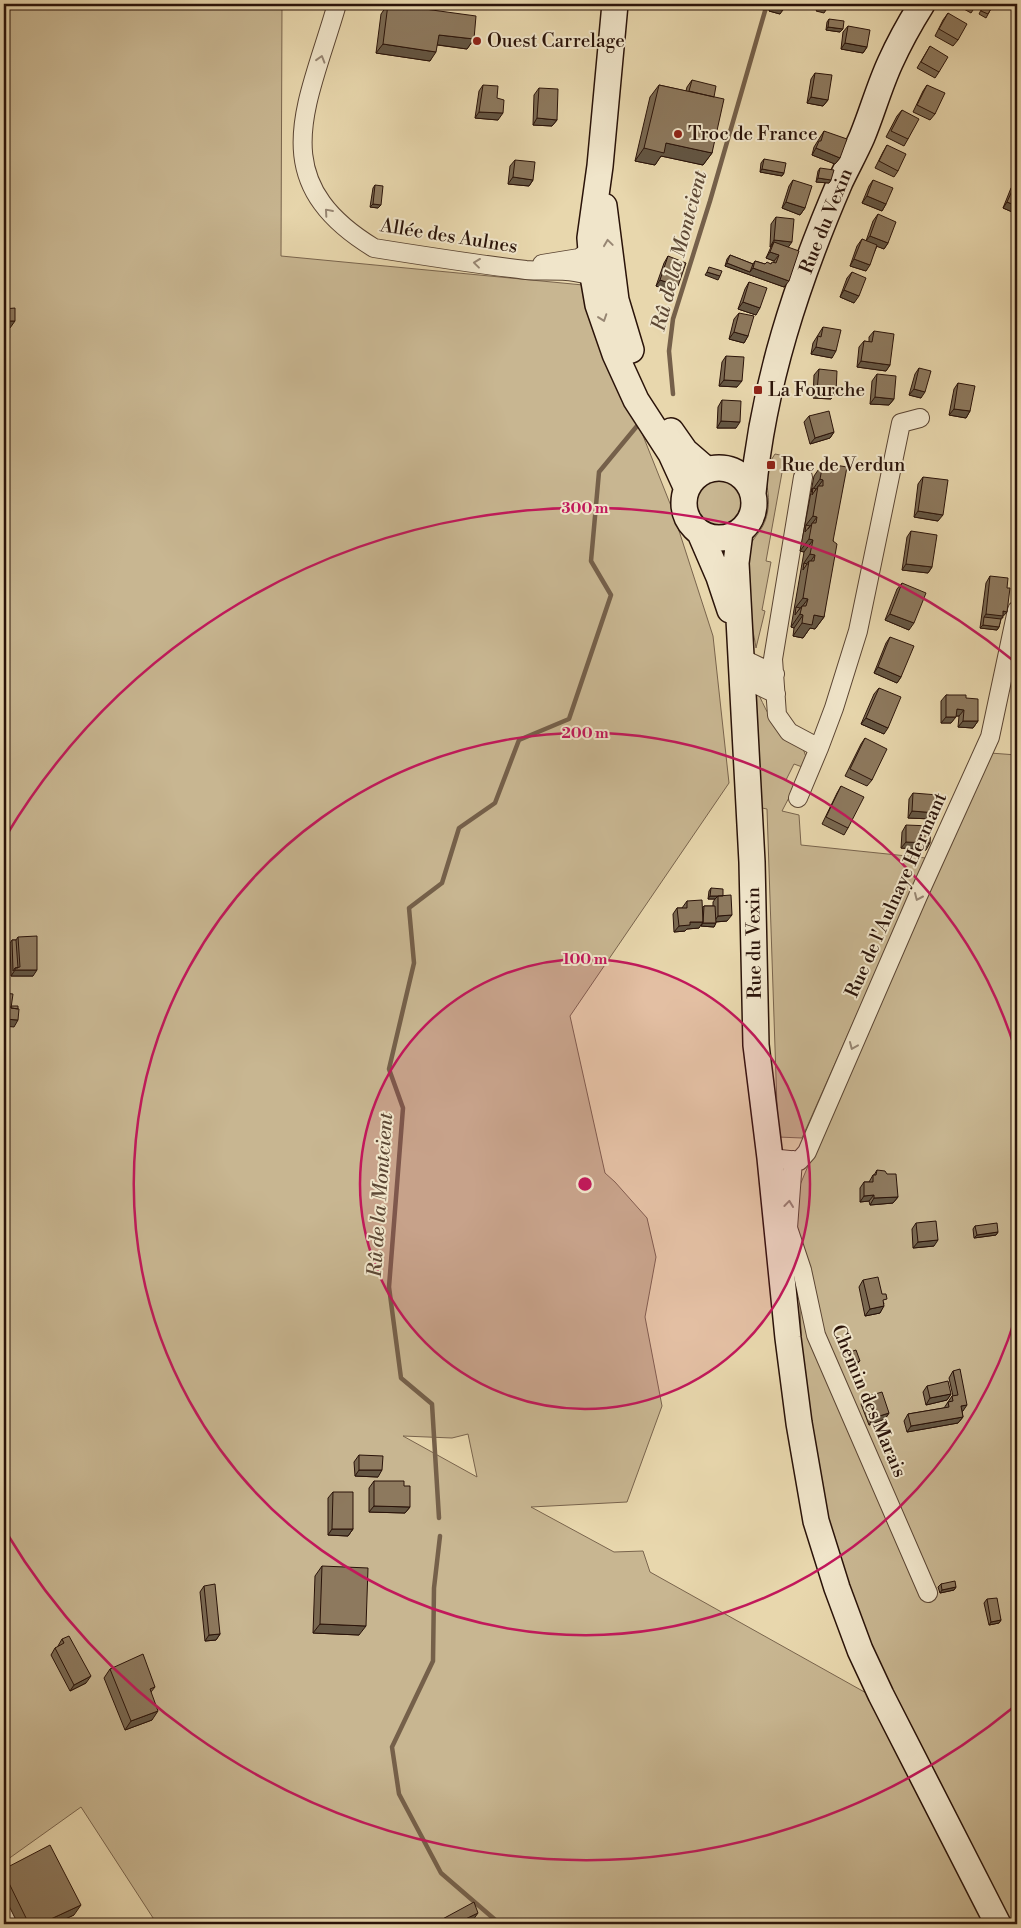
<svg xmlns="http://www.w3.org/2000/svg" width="1021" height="1928" font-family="'Libre Bodoni',serif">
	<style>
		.green { fill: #c8b691; stroke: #79644d; fill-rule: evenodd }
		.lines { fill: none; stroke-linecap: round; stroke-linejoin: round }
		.stream { stroke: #75604a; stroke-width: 4.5 }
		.street-casing { stroke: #5a4432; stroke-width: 20 }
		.secondary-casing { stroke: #2a1309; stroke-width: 28 }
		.street { stroke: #f0e5ca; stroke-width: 18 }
		.secondary { stroke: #f0e5ca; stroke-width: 25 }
		.wall { fill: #796851; stroke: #2a1309 }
		.shaded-wall { fill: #635542; stroke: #2a1309 }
		.building { fill: #8d795e; stroke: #2a1309 }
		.oneway { stroke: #978673 }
		.ring { fill: none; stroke: #c2185b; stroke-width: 2.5 }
		.poi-dot { fill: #8f2418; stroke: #f0e5ca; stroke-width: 2 }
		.labels { text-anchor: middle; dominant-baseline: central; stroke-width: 4; stroke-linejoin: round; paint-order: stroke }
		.poi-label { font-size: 19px; fill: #2a1309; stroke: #f0e5ca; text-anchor: start }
		.street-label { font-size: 19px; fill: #2a1309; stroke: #f0e5ca }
		.water-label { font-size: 20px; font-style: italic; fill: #5c4734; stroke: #f0e5ca }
		.centre { fill: #c2185b; stroke: #f0e5ca; stroke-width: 2.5 }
		.ring-label { font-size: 15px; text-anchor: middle; font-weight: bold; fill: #c2185b; stroke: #f0e5ca; stroke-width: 4; stroke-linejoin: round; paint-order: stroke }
	</style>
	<rect width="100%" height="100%" fill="#e8d7ad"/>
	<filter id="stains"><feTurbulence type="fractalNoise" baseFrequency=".004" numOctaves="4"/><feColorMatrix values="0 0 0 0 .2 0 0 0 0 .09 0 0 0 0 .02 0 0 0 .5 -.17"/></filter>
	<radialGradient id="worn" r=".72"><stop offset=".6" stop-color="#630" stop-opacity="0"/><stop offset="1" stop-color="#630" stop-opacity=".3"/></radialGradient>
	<path class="green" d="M4 4H282L281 256 583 285 671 506 713 636 729 783 570 1016 605 1173 615 1182 647 1218 656 1257 645 1317 662 1406 627 1502 531 1507 614 1552 643 1551 650 1572 893 1708 839 1572 806 1442 795 1197 877 1001 990 753 1017 755V1924H157L81 1807 4 1862ZM468 1434 477 1477 403 1436 452 1438Z
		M775 454 785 456 766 561 771 562 762 610 765 611 756 648C752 621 739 575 748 550 754 534 765 531 768 509 771 486 759 477 775 454Z
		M692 505a27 27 0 1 1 54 0a27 27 0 1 1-54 0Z
		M753 690H756C761 698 764 707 769 715 780 732 813 744 805 768L794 764 786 780 795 786 782 811 799 815 801 845 926 858 802 1138 778 1137 767 809 757 807Z"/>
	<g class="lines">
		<path class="stream" d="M673 394 669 351 673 319 710 201 767 4
			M439 1518 432 1404 401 1378 389 1287 403 1108 389 1069 414 963 409 908 442 883 459 828 495 803 519 740 569 719 611 595 591 561 599 472 637 426
			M440 1536 434 1588 433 1661 392 1747 399 1794 441 1873 500 1924"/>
		<defs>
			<path id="street" d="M337 4C308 105 262 180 374 248 424 256 475 264 526 270 550 272 580 267 601 281
				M542 264 579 258 591 250
				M803 477 773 659 777 715 789 732 819 748
				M741 658 775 674
				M743 678 776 694
				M798 798 819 748 834 708 858 631 901 423 920 418
				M770 1158 799 1161 807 1152 918 896 990 737 1017 610
				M793 1160 788 1228 802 1270 816 1335 928 1593"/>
			<path id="secondary" d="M615 4 600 166 590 238 593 276 598 305 615 354 636 400 671 454 687 489
				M604 206 616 300 631 350
				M671 431 685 451 707 470
				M684 503a35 35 0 1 1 70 0a35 35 0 1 1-70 0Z
				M753 493C763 384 797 282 840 182 847 167 855 153 862 137 872 113 879 87 890 63 899 43 910 23 922 4
				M740 532 736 563 752 862 756 1045 770 1158 788 1338 799 1423 816 1521 837 1588 860 1650 881 1695 998 1924
				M700 533 719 577 730 610
				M4 1912 9 1924"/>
		</defs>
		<use href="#street" class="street-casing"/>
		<use href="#secondary" class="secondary-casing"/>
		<use href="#street" class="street"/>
		<use href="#secondary" class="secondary"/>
	</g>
	<path class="wall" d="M388 4 474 39 467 49 437 45 430 61 376 53 381 14Z
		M770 4H784L780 14 769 11Z
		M955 4H977L971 13Z
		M984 4H992L993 5 986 18 979 14Z
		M948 13 958 40 953 46 935 36 943 20Z
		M829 19 840 32 826 30 827 22Z
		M848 26 867 47 863 53 841 49 843 32Z
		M930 46 939 72 935 78 917 68Z
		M815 73 828 100 823 106 807 103 811 79Z
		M692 80 714 97 712 153 703 165 661 156 655 165 635 161 650 97 659 85 686 91 687 87Z
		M483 85 497 98 498 120 475 118 479 91Z
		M927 85 935 114 930 120 913 112 923 91Z
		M539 88 557 120 552 126 533 125 534 95Z
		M902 110 908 139 904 146 886 137 897 116Z
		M824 131 840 158 835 164 812 155 814 147Z
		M887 145 898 171 894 177 875 168 883 152Z
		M764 159 784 173 782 176 760 172 761 163Z
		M515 160 533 180 529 186 508 184 510 166Z
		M820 168 831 180 829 183 816 182 818 171Z
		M793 180 805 208 800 215 782 208 789 186Z
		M873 180 886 204 882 211 862 203 869 186Z
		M1016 182 1017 214 1003 208 1011 188Z
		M375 185 378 208 370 207 373 188Z
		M878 214 888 243 884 249 877 246 866 271 850 266 857 246 862 239 866 241 873 221Z
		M776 217 788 247 784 287 725 266 727 259 730 255 753 264 755 261 765 264H771L774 263V261L766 258 771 247H770L771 224Z
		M668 256 673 292 656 286 664 263Z
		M852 272 854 303 840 297 847 278Z
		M749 282 756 315 738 309 745 289Z
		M739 313 748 336 744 343 729 339 734 319Z
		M823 327 832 358 811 354 813 343Z
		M874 331 890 365 886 371 857 367 859 347 864 341 869 342V337Z
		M726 356 737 387 719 386 722 362Z
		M919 368 921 398 909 395 915 374Z
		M819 369 831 399 813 398 814 375Z
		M877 374 894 399 889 405 870 404 872 381Z
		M958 383 970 411 966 418 949 415 954 389Z
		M722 400 736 428H717L718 407Z
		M809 416 834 432 830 438 810 444 804 422Z
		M823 463 833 541 824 617 815 629 810 628 803 638 793 636 794 628 791 627 804 552 800 551 811 492 814 476Z
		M923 477 938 521 914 517 918 484Z
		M911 531 932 567 928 573 902 570 907 537Z
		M990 576 1003 618H1001V619L999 627 997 630 980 628 986 583Z
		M902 583 909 630 885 620 897 589Z
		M890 637 901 677 897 683 874 673 886 643Z
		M879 688 884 734 861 724 874 694Z
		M946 695 966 698 978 721 973 728 958 727 959 716H956L951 723H941V701Z
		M865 738 872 780 867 786 845 776 861 744Z
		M841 786 848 828 844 835 822 824 837 793Z
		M913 793 932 819 908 818 909 799Z
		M906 825 926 850 901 848 902 832Z
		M711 888 723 896 727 921 716 922 714 927 701 926V924L699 928 687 929 685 931 674 932 673 914 677 908H682L687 901 702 908 704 906H713V902L715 899H708L709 891Z
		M18 937 33 976H11L10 943 12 940H16Z
		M877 1170 898 1197 893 1203 870 1205 869 1201 860 1202V1188L864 1182H869L873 1175H874Z
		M916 1223 934 1246 913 1248 912 1229Z
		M975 1226 998 1232 996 1235 974 1238 973 1229Z
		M863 1280 884 1303 880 1313 865 1316 859 1287Z
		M847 1353 857 1364 848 1367 845 1356Z
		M953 1371 963 1411H962L963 1417 958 1423 907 1432 904 1421 908 1414 944 1408 952 1396H953L949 1378Z
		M927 1386 951 1394 947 1400 926 1405 923 1392Z
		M865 1397 889 1413 885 1419 869 1425 861 1404Z
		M359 1455 378 1477 355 1476 354 1462Z
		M374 1481 410 1507 405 1513 369 1512V1488Z
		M333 1492 353 1529 348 1536 328 1535V1498Z
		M322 1566 359 1635 313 1633 315 1576Z
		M941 1584 956 1587 954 1590 940 1593 938 1587Z
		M204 1586 220 1634 216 1640 205 1641 200 1592Z
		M987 1599 1001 1620 999 1623 989 1625 984 1603Z
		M62 1639 86 1683 70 1691 51 1655 55 1648 58 1647V1646Z
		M110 1669 155 1687 151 1692 152 1720 125 1730 104 1678Z
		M4 1869 74 1915 54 1924H18L4 1896Z"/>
	<path class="shaded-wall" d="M526 4H541L538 7 525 6Z
		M843 4H854L852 6Z
		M877 4H890L889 6Z
		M771 8 783 10 780 14 769 11Z
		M818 8 826 10 824 13 816 11Z
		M828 27 843 29 840 32 826 30Z
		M439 35 474 39 467 49 432 44Z
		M845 43 867 47 863 53 841 49Z
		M383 44 436 52 430 61 376 53Z
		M811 97 828 100 823 106 807 103Z
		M479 112 503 113 498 120 475 118Z
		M537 118 557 120 552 126 533 125Z
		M666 143 712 153 703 165 661 156 655 165 635 161 644 148Z
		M816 148 840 158 835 164 812 155Z
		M762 169 784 173 782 176 760 172Z
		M513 177 533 180 529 186 508 184Z
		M818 178 831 180 829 183 816 182Z
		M867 196 886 204 882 211 862 203Z
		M786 202 805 208 800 215 782 208Z
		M1007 202 1017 206V214L1003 208Z
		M373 204 381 205 378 208 370 207Z
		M870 236 888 243 884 249 865 242Z
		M774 240 792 242 787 249 774 242 771 247H770Z
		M770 252 779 255 774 261 766 258Z
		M854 259 870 265 866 271 850 266Z
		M727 263 750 272 753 268 789 281 784 287 725 266Z
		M707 272 720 276 718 280 705 275Z
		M660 280 678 286 673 292 656 286Z
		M844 290 859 296 854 303 840 297Z
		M743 302 760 308 756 315 738 309Z
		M8 321H15L10 328H8L4 334V327Z
		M734 332 748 336 744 343 729 339Z
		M816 347 836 351 832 358 811 354Z
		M861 361 890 365 886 371 857 367Z
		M724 380 742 381 737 387 719 386Z
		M914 389 925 392 921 398 909 395Z
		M817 391 836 393 831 399 813 398Z
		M875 397 894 399 889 405 870 404Z
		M954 409 970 411 966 418 949 415Z
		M721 421 740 422 736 428H717Z
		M834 432 830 438 810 444 815 438Z
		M820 479 823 480 814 492 813 488 811 492Z
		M918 511 943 515 938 521 914 517Z
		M813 516 817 517 808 529 806 525Z
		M809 539 813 540 804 552 800 551Z
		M810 554 815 555 808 565 809 561 804 567V563Z
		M906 564 932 567 928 573 902 570Z
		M803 598 808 599 801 608 802 606 798 611 796 607Z
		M1003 611 1007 612 998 622 984 617 986 614Z
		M800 614 803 615 794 628 791 627Z
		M890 614 914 623 909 630 885 620Z
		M814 615 824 617 815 629 810 628 803 638 793 636 802 623Z
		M983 625 999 627 997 630 980 628Z
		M878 667 901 677 897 683 874 673Z
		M957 709 964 710 959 716H952Z
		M946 717H956L951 723H941Z
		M866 718 888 728 884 734 861 724Z
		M963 721H978L973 728 958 727Z
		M912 811 937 813 932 819 908 818Z
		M906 842 930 843 926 850 901 848Z
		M710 896H718L715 899H708Z
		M732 915 727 921 714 922 718 916Z
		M690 922H703L699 928 687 929 685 931 674 932 679 926Z
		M703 923H716L714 927 701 926Z
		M15 970H37L33 976H11Z
		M4 1019 18 1020 14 1027 4 1026Z
		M874 1195 869 1201 860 1202 864 1196Z
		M898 1197 893 1203 870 1205 874 1198Z
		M998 1232 996 1235 974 1238 977 1235Z
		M938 1240 934 1246 913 1248 918 1242Z
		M884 1306 880 1313 865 1316 870 1309Z
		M860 1361 857 1364 848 1367 850 1364Z
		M951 1394 947 1400 926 1405 930 1398Z
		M967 1405 963 1411 956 1413 961 1406Z
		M889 1413 885 1419 869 1425 873 1418Z
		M963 1417 958 1423 907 1432 911 1426Z
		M359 1470H382L378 1477 355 1476Z
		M374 1506 410 1507 405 1513 369 1512Z
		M332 1529H353L348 1536 328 1535Z
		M956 1587 954 1590 940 1593 942 1590Z
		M1001 1620 999 1623 989 1625 991 1622Z
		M320 1624 366 1626 359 1635 313 1633Z
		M220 1634 216 1640 205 1641 209 1635Z
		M91 1676 86 1683 70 1691 74 1685Z
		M158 1711 152 1720 125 1730 131 1721Z
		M81 1905 74 1915 54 1924H40Z
		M478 1913 473 1920 464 1924H455Z"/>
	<path class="building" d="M388 4 476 16 474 39 439 35 436 52 383 44Z
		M772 4H784L783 10 771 8Z
		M819 4H827L826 10 818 8Z
		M970 4H977L975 7Z
		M985 4H992L993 5 988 14 981 11Z
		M948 13 967 24 958 40 939 29Z
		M829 19 844 21 843 29 828 27Z
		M848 26 870 30 867 47 845 43Z
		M930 46 948 57 939 72 921 62Z
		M815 73 832 75 828 100 811 97Z
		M692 80 716 86 714 97 689 91Z
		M483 85 498 86 497 98 504 100 503 113 479 112Z
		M659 85 724 99 712 153 666 143 664 153 644 148Z
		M927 85 945 93 935 114 917 105Z
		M539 88 558 89 557 120 537 118Z
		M902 110 919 119 908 139 891 131Z
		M824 131 847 139 840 158 816 148 819 141H821Z
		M887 145 906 154 898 171 879 161Z
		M764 159 786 163 784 173 762 169Z
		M515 160 535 162 533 180 513 177Z
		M820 168 834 170 831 180 818 178Z
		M793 180 812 186 805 208 786 202Z
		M873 180 893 188 886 204 867 196Z
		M1016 182 1017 183V206L1007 202Z
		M375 185 383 186 381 205 373 204Z
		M878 214 896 222 888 243 870 236Z
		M776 217 794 219 792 242 774 240Z
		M862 239 877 245 870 265 854 259Z
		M774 242 799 251 789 281 753 268 755 261 765 264 767 262 771 264 772 262 776 263 779 255 770 252Z
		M730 255 753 264 750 272 727 263Z
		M668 256 686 263 678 286 660 280Z
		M709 267 722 271 720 276 707 272Z
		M852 272 866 278 859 296 844 290Z
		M749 282 767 288 760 308 743 302Z
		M15 308V321H8V327H4V309Z
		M739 313 754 316 748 336 734 332Z
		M823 327 841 330 836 351 816 347 818 336 821 337Z
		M874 331 894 334 890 365 861 361 864 341 872 342Z
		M726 356 744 357 742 381 724 380Z
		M919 368 931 371 925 392 914 389Z
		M819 369 837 371 836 393 817 391Z
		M877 374 896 376 894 399 875 397Z
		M958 383 975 386 970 411 954 409Z
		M722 400 741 401 740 422 721 421Z
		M829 411 834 432 815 438 809 416Z
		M823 463 847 467 833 541 837 544 824 617 814 615 812 625 802 623 803 615 800 614 802 606H806L808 599 803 598 809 561H814L815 555 810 554 813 540 809 539 812 523H816L817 517 813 516 818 486H823V480L820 479Z
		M923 477 948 480 943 515 918 511Z
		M813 488 816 489 812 495Z
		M806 525 810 526 805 532Z
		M911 531 937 535 932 567 906 564Z
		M804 563 807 564 803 570Z
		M990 576 1008 578 1007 588H1010L1007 612 1003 611V616L986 614Z
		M902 583 926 593 914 623 890 614Z
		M796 607 800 608 795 615Z
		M984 617 1001 619 999 627 983 625Z
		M890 637 914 646 901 677 878 667Z
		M879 688 901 697 888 728 866 718Z
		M946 695H966V698L978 699V721H963L964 710 957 709 956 717H946Z
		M865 738 887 749 872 780 850 769Z
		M841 786 864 797 848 828 826 817Z
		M913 793 938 795 937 813 912 811Z
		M906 825 931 826 930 843 906 842Z
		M711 888 723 889V896H710Z
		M731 895 732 915 718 916V896Z
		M702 900 703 922H690V925L679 926 677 908H687V901Z
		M704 906H715L716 923H703Z
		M37 936V970H15V968L20 967 18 937Z
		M12 940H16L18 968H15L13 971Z
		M4 993 13 994 11 1008 19 1009 18 1020 4 1019Z
		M11 1006H18V1009L11 1008Z
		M877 1170 885 1171 887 1174H896L898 1197 874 1198V1195L864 1196V1182H873V1175H876Z
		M936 1221 938 1240 918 1242 916 1223Z
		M997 1223 998 1232 977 1235 975 1226Z
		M878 1277 882 1294H886L887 1299 883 1300 884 1306 870 1309 863 1280Z
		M856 1350 860 1361 850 1364 847 1353Z
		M960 1369 967 1405 961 1406 963 1417 911 1426 908 1414 949 1407 948 1402 953 1401 952 1396 958 1395 953 1371Z
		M948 1381 951 1394 930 1398 927 1386Z
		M882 1392 889 1413 873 1418 865 1397Z
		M359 1455 383 1456 382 1470H359Z
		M374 1481H404V1486H410V1507L374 1506Z
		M333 1492H353V1529H332Z
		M322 1566 368 1568 366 1626 320 1624Z
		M955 1581 956 1587 942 1590 941 1584Z
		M215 1584 220 1634 209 1635 204 1586Z
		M997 1598 1001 1620 991 1622 987 1599Z
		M69 1636 91 1676 74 1685 55 1648 64 1643 62 1639Z
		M143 1654 155 1687 150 1689 158 1711 131 1721 110 1669Z
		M50 1845 81 1905 40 1924H29L4 1873V1869Z
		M474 1902 478 1913 455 1924H438L437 1922Z"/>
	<defs><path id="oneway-chevron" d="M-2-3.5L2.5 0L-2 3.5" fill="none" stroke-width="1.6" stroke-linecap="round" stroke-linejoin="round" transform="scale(1.25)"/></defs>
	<g class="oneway">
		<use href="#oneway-chevron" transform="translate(321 59) rotate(-73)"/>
		<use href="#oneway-chevron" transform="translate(328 212) rotate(-131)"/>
		<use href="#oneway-chevron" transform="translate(608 243) rotate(-98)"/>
		<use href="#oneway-chevron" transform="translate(477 263) rotate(-173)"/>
		<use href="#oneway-chevron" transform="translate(603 318) rotate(71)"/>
		<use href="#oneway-chevron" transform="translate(918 897) rotate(114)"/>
		<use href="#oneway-chevron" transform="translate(853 1046) rotate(113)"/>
		<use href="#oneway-chevron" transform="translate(789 1204) rotate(-84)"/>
	</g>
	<circle cx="585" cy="1184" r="225" fill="#c2185b" fill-opacity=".12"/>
	<g class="ring">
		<circle cx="585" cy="1184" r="225"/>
		<path d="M1016 1316A451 451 0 1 1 1016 1052"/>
		<path d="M1015 1706A676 676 0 0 1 6 1532M6 836A676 676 0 0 1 1015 662"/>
	</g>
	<g class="poi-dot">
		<circle cx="477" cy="41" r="5"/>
		<circle cx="678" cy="134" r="5"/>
		<rect x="753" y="385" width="10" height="10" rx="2.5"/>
		<rect x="766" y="460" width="10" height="10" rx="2.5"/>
	</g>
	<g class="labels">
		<g class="poi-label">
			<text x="487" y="41">Ouest Carrelage</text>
			<text x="688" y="134">Troc de France</text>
			<text x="768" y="390">La Fourche</text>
			<text x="781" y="465">Rue de Verdun</text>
		</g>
		<g class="street-label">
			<text transform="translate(826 221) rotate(-68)">Rue du Vexin</text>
			<text transform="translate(449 236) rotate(9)">Allée des Aulnes</text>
			<text transform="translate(896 895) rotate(-66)">Rue de l'Aulnaye Hermant</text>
			<text transform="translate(754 943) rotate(-91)">Rue du Vexin</text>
			<text transform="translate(869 1401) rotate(67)">Chemin des Marais</text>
		</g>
		<g class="water-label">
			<text transform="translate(680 251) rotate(-75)">Rû de la Montcient</text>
			<text transform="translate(381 1195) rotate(-86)">Rû de la Montcient</text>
		</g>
	</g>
	<circle cx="585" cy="1184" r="8" class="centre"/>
	<g class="ring-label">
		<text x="585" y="513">300 m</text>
		<text x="585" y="738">200 m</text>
		<text x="585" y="964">100 m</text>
	</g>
	<rect width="1021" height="1928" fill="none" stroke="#e8d7ad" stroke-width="20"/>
	<rect x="5" y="5" width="1011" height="1918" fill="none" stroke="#2a1309" stroke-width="2.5"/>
	<rect x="10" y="10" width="1001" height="1908" fill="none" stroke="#2a1309"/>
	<rect width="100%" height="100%" filter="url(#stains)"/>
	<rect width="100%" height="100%" fill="url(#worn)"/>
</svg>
